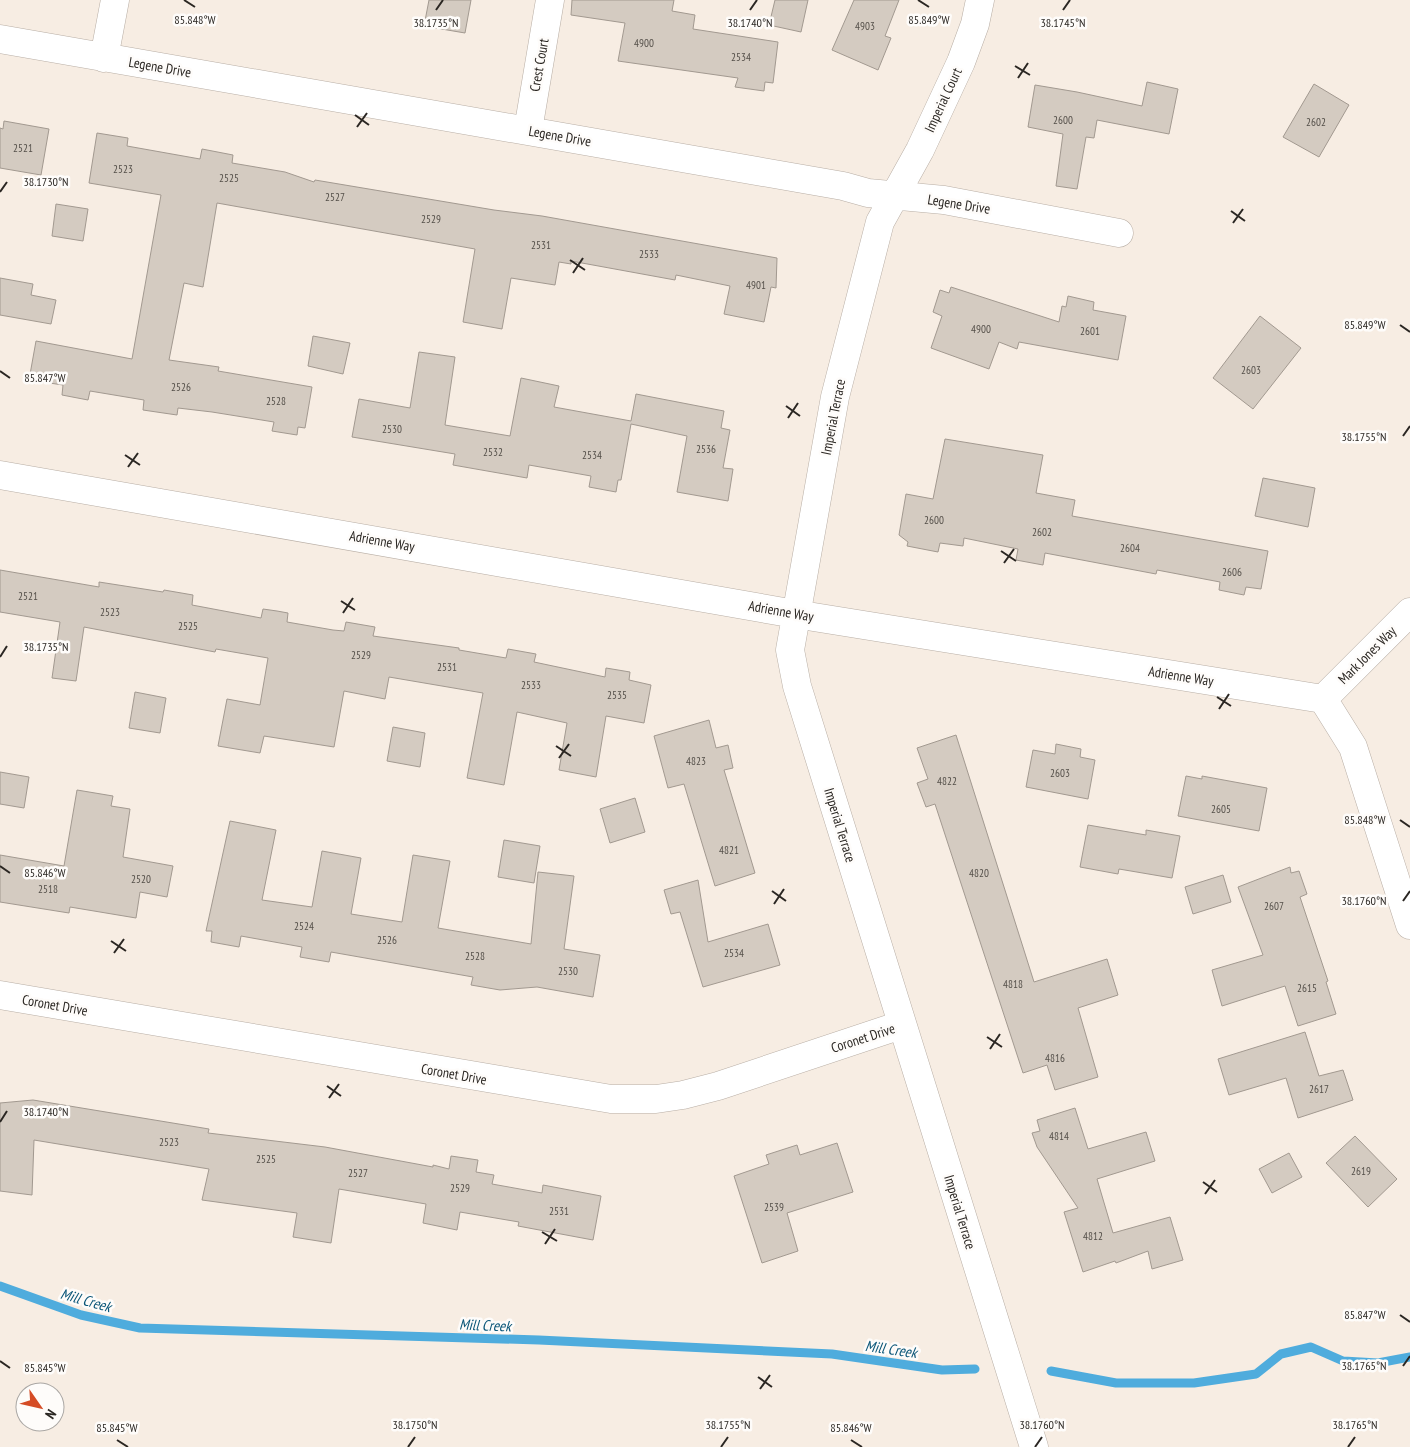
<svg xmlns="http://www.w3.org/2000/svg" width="1410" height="1447" font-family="'PT Sans Narrow',sans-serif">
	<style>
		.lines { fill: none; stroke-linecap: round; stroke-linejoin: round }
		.stream { stroke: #4facdd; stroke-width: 9 }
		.building { fill: #d4cbc1; stroke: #a29990 }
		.minor-casing { stroke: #b8aea5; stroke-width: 29 }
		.minor { stroke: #fff; stroke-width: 28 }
		.ticks { fill: none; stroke: #2b2723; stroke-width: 2 }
		.labels { text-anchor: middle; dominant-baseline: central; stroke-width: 5; stroke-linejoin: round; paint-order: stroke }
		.number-label { font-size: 11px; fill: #55504a }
		.street-label { font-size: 14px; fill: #2b2723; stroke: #fefcfa }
		.water-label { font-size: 15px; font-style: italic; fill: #0b5678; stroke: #fefcfa }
		.ticks-label { font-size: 12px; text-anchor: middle; fill: #2b2723; stroke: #fefcfa; stroke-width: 5; stroke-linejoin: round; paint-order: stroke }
	</style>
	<rect width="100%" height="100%" fill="#f7ede3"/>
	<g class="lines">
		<path class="stream" d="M0 1286 81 1315 140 1328 539 1340 832 1354 942 1370 975 1369
			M1051 1371 1116 1383H1194L1256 1374 1281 1354 1311 1347 1343 1361 1378 1363 1410 1357"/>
	</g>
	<path class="building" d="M429 0H471L465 33 424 26Z
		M572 0H674L672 11 695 15 693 29 778 42 773 83 765 82 764 91 735 87 738 78 618 61 625 23 571 15Z
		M775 0H808L801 32 769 25Z
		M854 0H899L885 36 891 38 878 70 832 50Z
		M1147 82 1178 89 1169 134 1097 120 1094 138 1086 137 1077 189 1056 186 1063 134 1028 127 1035 85 1077 92 1142 106Z
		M1314 84 1349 105 1319 157 1283 137Z
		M4 121 49 129 41 175 0 168V128L3 129Z
		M97 133 128 138 127 146 200 159 202 149 233 155 232 163 285 172 314 182 315 180 494 210 542 216 777 258 776 288 771 287 764 322 724 314 730 286 676 275 675 280 571 261V264L559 262 555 285 511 278 502 329 463 322 475 249 217 203 203 287 184 283 169 360 219 367 218 371 312 387 305 428 298 427 297 435 272 431 274 422 212 412 178 408 177 415 143 410 144 400 90 391 88 400 62 395 63 385 29 380 36 341 132 359 161 195 89 183Z
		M56 204 88 209 83 241 52 236Z
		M0 278 33 284 31 295 56 300 51 324 0 315Z
		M951 287 1059 322 1062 306 1066 307 1068 296 1094 302 1093 310 1126 316 1118 360 1019 342 1017 349 999 342 989 369 931 348 942 316 933 312 940 290 949 293Z
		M1260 316 1301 348 1253 409 1213 378Z
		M313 336 350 343 343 374 308 366Z
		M419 352 455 357 445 425 510 436 521 378 559 386 554 407 631 421 636 394 724 411 721 428 730 430 723 468 733 469 728 501 677 492 687 436 631 424 621 480H618L616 492 589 487 591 476 529 465 527 478 453 465 455 454 352 437 359 399 410 408Z
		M945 439 1043 455 1036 493 1075 500 1072 516 1268 551 1261 589 1246 587 1244 595 1219 590 1220 582 1157 570 1156 574 1045 553 1043 565 1016 560 1018 549 964 538 963 546 940 543 938 552 907 546 908 542 899 535 906 494 933 499Z
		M1263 478 1315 488 1308 527 1255 516Z
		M0 570 99 587V582L163 592 164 590 193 595 192 605 261 618 263 609 277 611 288 613 287 622 333 630 344 631 346 622 375 627 373 636 459 648V650L506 658 508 649 536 654 534 662 605 677 606 668 630 672 629 680 651 685 644 723 606 716 596 777 559 770 567 723 517 712 504 785 467 778 483 693 389 677 385 699 344 691 334 747 264 736 260 753 218 746 227 699 260 705 268 658 216 649 215 652 84 627 76 681 52 678 60 622 0 612Z
		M135 692 166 698 160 733 129 728Z
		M709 720 716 748 728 745 733 768 724 770 755 873 715 886 684 784 668 788 654 736Z
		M393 727 425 733 420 767 387 761Z
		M956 735 1034 982 1107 959 1118 995 1078 1008 1098 1077 1055 1090 1047 1065 1023 1073 935 804 926 807 917 783 928 779 917 748Z
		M1056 744 1081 749 1080 757 1095 760 1088 799 1026 787 1033 750 1055 754Z
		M0 772 29 777 24 808 0 804Z
		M1186 776 1202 779V776L1267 788 1259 831 1178 816Z
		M77 790 113 796 111 806 130 809 123 857 173 866 167 897 140 892 136 918 70 907 69 913 0 902V855L64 866Z
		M635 798 645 832 610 843 600 809Z
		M230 821 276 830 262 900 312 907 322 851 361 858 351 914 402 922 413 855 450 861 438 928 531 944 538 872 574 876 564 949 600 955 593 997 537 987 500 990 471 985 473 977 331 952 329 962 300 957 302 947 241 936 239 947 211 942 212 931H206Z
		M1088 825 1146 835V830L1180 836 1172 878 1119 869 1118 874 1080 867Z
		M504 840 540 846 534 883 498 877Z
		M1290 867 1291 873 1299 871 1307 894 1300 897 1328 981 1326 982 1336 1014 1298 1026 1285 986 1222 1006 1212 970 1263 955 1238 887Z
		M1223 875 1231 902 1193 914 1185 887Z
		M698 880 708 942 768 924 780 965 703 987 680 912 671 914 664 890Z
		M1305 1032 1319 1076 1343 1070 1353 1100 1298 1118 1286 1078 1229 1095 1218 1059Z
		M33 1100 209 1129 208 1133 325 1147 433 1167V1165L449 1169 451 1156 478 1160 476 1172 494 1175 492 1184 542 1193 543 1185 601 1196 593 1240 518 1226 519 1222 460 1212 457 1230 423 1223 426 1204 339 1189 331 1243 293 1237 297 1213 202 1200 209 1169 34 1140 32 1195 0 1191V1103Z
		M1075 1108 1088 1149 1146 1132 1155 1161 1097 1179 1113 1233 1170 1217 1183 1260 1152 1269 1148 1251 1116 1263 1115 1261 1083 1272 1064 1212 1078 1208 1037 1147 1032 1133 1040 1131 1037 1120Z
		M1355 1136 1397 1179 1368 1207 1326 1163Z
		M837 1143 853 1192 787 1213 798 1251 762 1263 734 1176 769 1164 766 1155 797 1145 800 1155Z
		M1289 1153 1302 1177 1272 1193 1259 1169Z"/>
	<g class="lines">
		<defs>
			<path id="minor" d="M980 0 975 24 961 62 920 150 880 222 835 397 790 650 797 686 1034 1447
				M0 39 843 186 868 193 944 200 1119 233
				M104 58 115 0
				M528 130 550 0
				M0 475 795 614 1323 699 1353 747 1410 925
				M1323 699 1410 612
				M0 995 611 1099H656L683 1095 718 1086 901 1025"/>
		</defs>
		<use href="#minor" class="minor-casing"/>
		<use href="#minor" class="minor"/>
	</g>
	<path class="ticks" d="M184 0 195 7M918 0 929 7M436 10 443 0M750 10 757 0M1063 10 1070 0M1015 66 1030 75M1018 78 1028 63M355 115 369 125M357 127 367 113M0 192 7 182M1231 211 1245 221M1233 223 1243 209M570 260 585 270M573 273 583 258M1400 325 1410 332M0 371 10 378M786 406 800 416M788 418 798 403M1403 436 1410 426M125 455 140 465M128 467 138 453M1001 551 1016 561M1004 563 1014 549M341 601 355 610M343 613 353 598M0 657 7 646M1217 697 1231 706M1219 709 1229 694M556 746 571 756M559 758 569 744M1400 820 1410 827M0 866 10 873M772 891 786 901M1403 901 1410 891M774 904 784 889M111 941 126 951M114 953 124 939M987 1037 1002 1047M990 1049 1000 1034M327 1086 341 1096M329 1098 339 1084M0 1122 7 1111M1203 1182 1217 1192M1205 1194 1215 1180M542 1232 557 1241M545 1244 555 1229M1400 1315 1410 1322M0 1361 10 1368M1403 1366 1410 1356M758 1377 772 1387M760 1389 770 1375M117 1440 128 1447M851 1440 862 1447M408 1447 415 1437M721 1447 728 1437M1035 1447 1042 1437M1348 1447 1355 1437"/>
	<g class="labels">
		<g class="number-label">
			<text x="865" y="26">4903</text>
			<text x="644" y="43">4900</text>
			<text x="741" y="57">2534</text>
			<text x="1063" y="120">2600</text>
			<text x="1316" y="122">2602</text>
			<text x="23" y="148">2521</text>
			<text x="123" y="169">2523</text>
			<text x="229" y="178">2525</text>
			<text x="335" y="197">2527</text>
			<text x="431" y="219">2529</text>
			<text x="541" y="245">2531</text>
			<text x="649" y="254">2533</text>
			<text x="756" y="285">4901</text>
			<text x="981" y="329">4900</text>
			<text x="1090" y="331">2601</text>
			<text x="1251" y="370">2603</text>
			<text x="181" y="387">2526</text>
			<text x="276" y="401">2528</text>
			<text x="392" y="429">2530</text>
			<text x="706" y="449">2536</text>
			<text x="493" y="452">2532</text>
			<text x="592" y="455">2534</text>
			<text x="934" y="520">2600</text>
			<text x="1042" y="532">2602</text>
			<text x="1130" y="548">2604</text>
			<text x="1232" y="572">2606</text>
			<text x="28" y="596">2521</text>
			<text x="110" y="612">2523</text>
			<text x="188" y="626">2525</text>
			<text x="361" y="655">2529</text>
			<text x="447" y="667">2531</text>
			<text x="531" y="685">2533</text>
			<text x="617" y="695">2535</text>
			<text x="696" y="761">4823</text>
			<text x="1060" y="773">2603</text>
			<text x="947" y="781">4822</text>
			<text x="1221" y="809">2605</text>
			<text x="729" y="850">4821</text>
			<text x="979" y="873">4820</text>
			<text x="141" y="879">2520</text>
			<text x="48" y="889">2518</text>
			<text x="1274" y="906">2607</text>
			<text x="304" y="926">2524</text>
			<text x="387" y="940">2526</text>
			<text x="734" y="953">2534</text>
			<text x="475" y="956">2528</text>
			<text x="568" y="971">2530</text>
			<text x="1013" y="984">4818</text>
			<text x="1307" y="988">2615</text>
			<text x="1055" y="1058">4816</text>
			<text x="1319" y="1089">2617</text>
			<text x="1059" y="1136">4814</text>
			<text x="169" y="1142">2523</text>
			<text x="266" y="1159">2525</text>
			<text x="1361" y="1171">2619</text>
			<text x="358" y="1173">2527</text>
			<text x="460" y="1188">2529</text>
			<text x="774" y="1207">2539</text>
			<text x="559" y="1211">2531</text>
			<text x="1093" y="1236">4812</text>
		</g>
		<g class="street-label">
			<text transform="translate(539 65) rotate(-80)">Crest Court</text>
			<text transform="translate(160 67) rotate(10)">Legene Drive</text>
			<text transform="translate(943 100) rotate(-65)">Imperial Court</text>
			<text transform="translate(560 136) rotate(10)">Legene Drive</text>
			<text transform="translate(959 204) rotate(9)">Legene Drive</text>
			<text transform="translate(833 417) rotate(-79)">Imperial Terrace</text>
			<text transform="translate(382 541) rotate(10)">Adrienne Way</text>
			<text transform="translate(781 611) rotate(10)">Adrienne Way</text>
			<text transform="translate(1367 655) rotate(-45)">Mark Jones Way</text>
			<text transform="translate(1181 676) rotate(9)">Adrienne Way</text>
			<text transform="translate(840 825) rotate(73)">Imperial Terrace</text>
			<text transform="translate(55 1005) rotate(10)">Coronet Drive</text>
			<text transform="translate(863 1038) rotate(-18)">Coronet Drive</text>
			<text transform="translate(454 1074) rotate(10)">Coronet Drive</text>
			<text transform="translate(960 1212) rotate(73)">Imperial Terrace</text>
		</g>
		<g class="water-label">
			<text transform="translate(86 1300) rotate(16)">Mill Creek</text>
			<text transform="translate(485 1325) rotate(2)">Mill Creek</text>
			<text transform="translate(891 1349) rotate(8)">Mill Creek</text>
		</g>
	</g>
	<g class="ticks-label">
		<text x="929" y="24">85.849°W</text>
		<text x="195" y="24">85.848°W</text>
		<text x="750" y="27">38.1740°N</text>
		<text x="436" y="27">38.1735°N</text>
		<text x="1063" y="27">38.1745°N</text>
		<text x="46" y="186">38.1730°N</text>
		<text x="1365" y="329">85.849°W</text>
		<text x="45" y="382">85.847°W</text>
		<text x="1364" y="441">38.1755°N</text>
		<text x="46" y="651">38.1735°N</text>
		<text x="1365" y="824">85.848°W</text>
		<text x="45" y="877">85.846°W</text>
		<text x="1364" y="905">38.1760°N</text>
		<text x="46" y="1116">38.1740°N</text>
		<text x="1365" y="1319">85.847°W</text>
		<text x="1364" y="1370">38.1765°N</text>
		<text x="45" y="1372">85.845°W</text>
		<text x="415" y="1429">38.1750°N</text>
		<text x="728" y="1429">38.1755°N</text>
		<text x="1042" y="1429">38.1760°N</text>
		<text x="1355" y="1429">38.1765°N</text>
		<text x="117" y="1432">85.845°W</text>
		<text x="851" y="1432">85.846°W</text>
	</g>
	<g transform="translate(40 1407) rotate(124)"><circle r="24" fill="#fefcfa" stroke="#aaa7a4"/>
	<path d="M0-4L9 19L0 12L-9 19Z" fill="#d54c25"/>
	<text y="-8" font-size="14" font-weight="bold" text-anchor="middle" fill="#2b2723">N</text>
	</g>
</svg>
